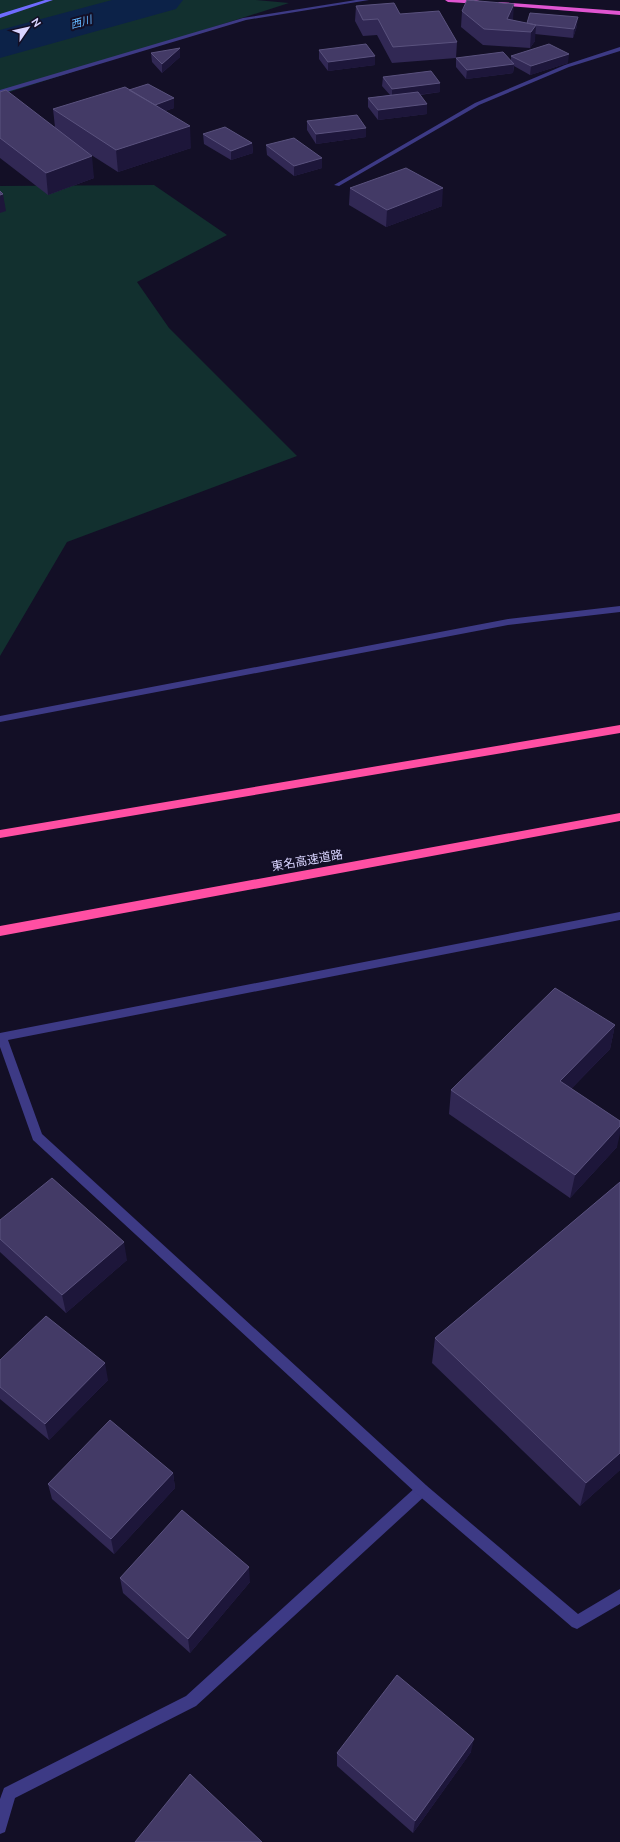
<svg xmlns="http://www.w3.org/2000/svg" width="620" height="1842" font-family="Ubuntu,'Noto Sans JP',sans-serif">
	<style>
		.green { fill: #12302f }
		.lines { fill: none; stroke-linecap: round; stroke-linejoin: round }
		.river { fill: #0c2248; fill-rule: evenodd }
		.service { fill: #3d3a85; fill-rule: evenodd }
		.minor { fill: #3d3a85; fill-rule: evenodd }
		.secondary { fill: #6f6bff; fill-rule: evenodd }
		.trunk { fill: #e055d1; fill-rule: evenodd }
		.motorway { fill: #ff4fa3; fill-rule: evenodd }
		.wall { fill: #312854 }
		.shaded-wall { fill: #1d163a }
		.building { fill: #433a66; stroke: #5a527e }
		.labels { text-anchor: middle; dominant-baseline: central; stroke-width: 4; stroke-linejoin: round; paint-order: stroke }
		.far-water-label { font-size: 11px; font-style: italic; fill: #62b6ff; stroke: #130f26 }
		.street-label { font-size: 12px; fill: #d9d4ff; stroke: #130f26 }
	</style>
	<rect width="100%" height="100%" fill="#130f26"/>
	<path class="green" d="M0 0H256L289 3 0 95Z
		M154 185 227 235 137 282 169 328 297 456 67 542 0 656V186Z"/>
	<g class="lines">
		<path class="river" d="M112 0H183L176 9 0 58V30Z"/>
		<path class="service" d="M422 1484 427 1486 428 1490 427 1494 196 1706 15 1798 5 1832 0 1834V1799L4 1788 186 1696 417 1486Z"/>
		<path class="minor" d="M356 0H369L246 20 0 94V90L243 18Z
			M620 47V51L569 67 479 105 339 186 334 185 475 103 565 65Z
			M620 606V612L508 625 0 722V716L508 619Z
			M620 912V920L8 1040 42 1134 427 1486 578 1614 620 1589V1604L577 1629 572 1627 417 1494 33 1140 0 1047V1033Z"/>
		<path class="secondary" d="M45 0H53L0 18V14Z"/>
		<path class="trunk" d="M445 0H476L483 2 480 4 448 2Z
			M499 2 620 11V15L497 5 496 4Z"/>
		<path class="motorway" d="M620 725V733L0 838V830Z
			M620 813V821L0 936V926Z"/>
	</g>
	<path class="wall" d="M356 6 400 14 457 42 456 58 511 61V56L568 63 530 75 514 66 513 73 466 79 456 67V58L392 63 377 35 363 36 355 21Z
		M462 11 527 23 577 26 573 38 535 34V41L530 48 483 45 461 27Z
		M319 50 375 56V65L328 71 319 59Z
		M151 53 180 57 162 73 152 62Z
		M383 77 440 83V92L420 95 427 114 378 120 368 107V98L390 95 382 86Z
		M0 92 55 127 53 109 174 98V108L165 111 191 148 118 172 85 151 94 178 48 195 0 158Z
		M307 121 366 137 316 144 307 130Z
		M203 134 252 143 253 153 231 160 204 144Z
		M266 145 322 168 294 176 267 155Z
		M350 188 442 206 386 227 349 205Z
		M615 1025 610 1049 571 1089 617 1147 570 1198 449 1114 451 1090Z
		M620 1182V1470L580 1506 432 1363 435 1338Z
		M0 1220 127 1260 66 1313 0 1252Z
		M0 1360 108 1380 49 1440 0 1399Z
		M173 1473 175 1488 114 1554 52 1499 48 1484Z
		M120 1578 250 1582 190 1653 123 1593Z
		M471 1752 413 1833 337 1766V1753Z"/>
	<path class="shaded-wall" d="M514 4 513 20 508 31 507 19Z
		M578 17 577 26 573 38 574 29Z
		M536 25 535 41 530 48 531 32Z
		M180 48V57L162 73V64Z
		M569 54 568 63 530 75 531 66Z
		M375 56V65L328 71V62Z
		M514 64 513 73 466 79 467 70Z
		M440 83V92L392 98V89Z
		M174 98V108L153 115V105Z
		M427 104V114L378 120V110Z
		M190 126 191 148 118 172 116 150Z
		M366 128V137L316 144V134Z
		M252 143 253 153 231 160V151Z
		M92 156 94 178 48 195 46 173Z
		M322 158V168L294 176V166Z
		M443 188 442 206 386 227 387 210Z
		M3 194 6 211 0 213V195Z
		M615 1025 610 1049 555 1105 560 1081Z
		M620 1126V1134L617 1147 570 1198 575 1175Z
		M124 1242 127 1260 66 1313 62 1295Z
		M105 1363 108 1380 49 1440 45 1424Z
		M620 1453V1470L580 1506 586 1483Z
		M173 1473 175 1488 114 1554 111 1539Z
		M249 1567 250 1582 190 1653 188 1639Z
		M474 1739 471 1752 413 1833 415 1821Z"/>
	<path class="building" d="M467 0 514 4 507 19 536 25 531 32 484 29 462 11Z
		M394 3 400 14 439 11 457 42 393 47 378 19 363 20 356 6Z
		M530 13 578 17 574 29 536 25 527 23Z
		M366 44 375 56 328 62 319 50Z
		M549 44 569 54 531 66 511 56Z
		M180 48 162 64 151 53Z
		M503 52 514 64 467 70 456 58Z
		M431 71 440 83 392 89 383 77Z
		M148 84 174 98 155 105 129 90Z
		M125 87 190 126 116 150 53 109Z
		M6 90 92 156 46 173 0 138V92Z
		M418 92 427 104 378 110 368 98Z
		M357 115 366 128 316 134 307 121Z
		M225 127 252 143 231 151 203 134Z
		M294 138 322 158 294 166 266 145Z
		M406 168 443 188 387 210 350 188Z
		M0 191 3 194 0 195Z
		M555 988 615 1025 560 1081 620 1121V1126L575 1175 451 1090Z
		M52 1178 124 1242 62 1295 0 1239V1220Z
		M620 1182V1453L586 1483 435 1338Z
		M46 1316 105 1363 45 1424 0 1387V1360Z
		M110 1420 173 1473 111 1539 48 1484Z
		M182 1510 249 1567 188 1639 120 1578Z
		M397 1675 474 1739 415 1821 337 1753Z
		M190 1774 262 1842H135Z"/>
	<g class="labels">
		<g class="far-water-label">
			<text transform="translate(81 22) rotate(-15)">西川</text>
		</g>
		<g class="street-label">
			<text transform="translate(307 860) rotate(-10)">東名高速道路</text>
		</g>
	</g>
	<g transform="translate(28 28) rotate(56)" stroke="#130f26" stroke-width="3" paint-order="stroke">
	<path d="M0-3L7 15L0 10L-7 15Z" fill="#d9d4ff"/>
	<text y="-6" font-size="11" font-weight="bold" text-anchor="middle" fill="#d9d4ff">N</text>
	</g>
</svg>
